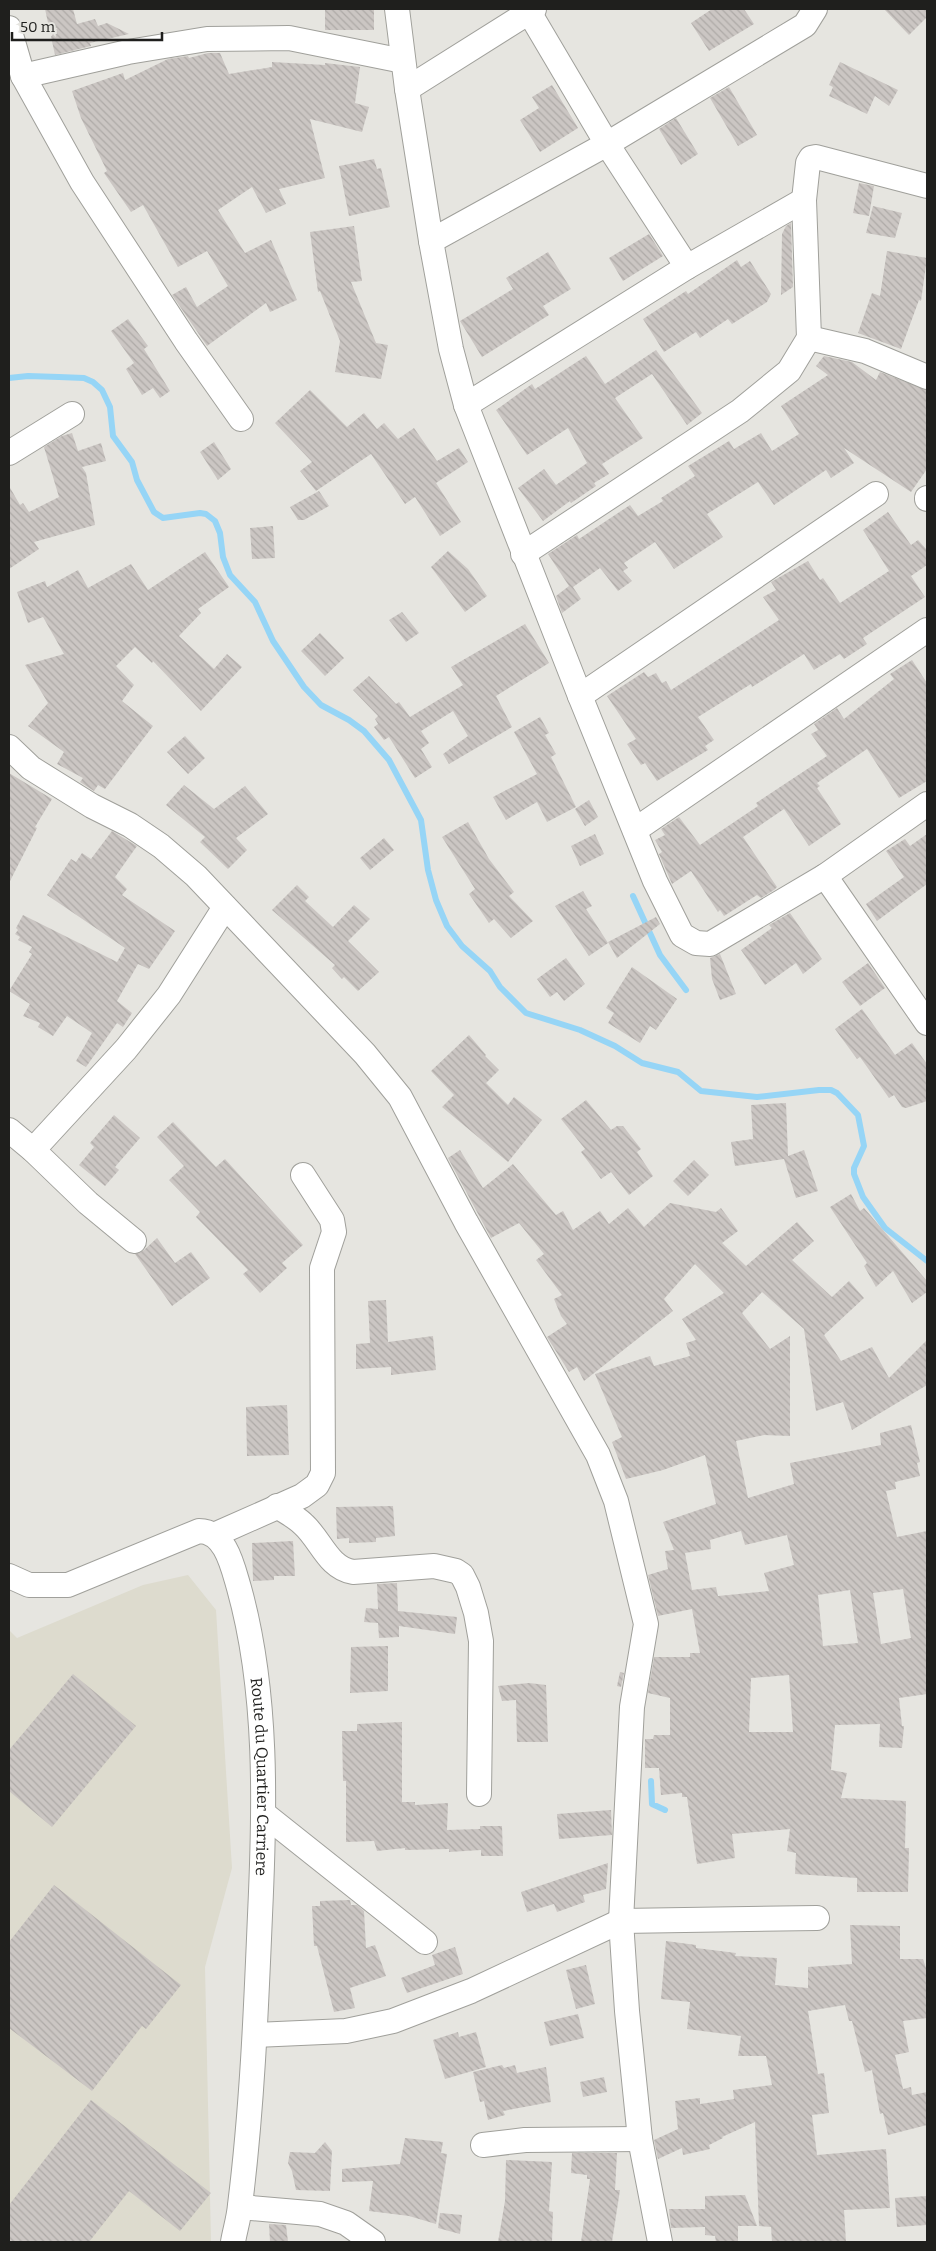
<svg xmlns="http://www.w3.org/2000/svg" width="936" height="2251" font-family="Bitter,serif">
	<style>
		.built { fill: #dddbce }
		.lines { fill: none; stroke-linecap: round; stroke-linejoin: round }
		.stream { stroke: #96d5f6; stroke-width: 6 }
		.building { fill: url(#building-back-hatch); fill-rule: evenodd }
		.minor-casing { stroke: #a0a09b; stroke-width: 26 }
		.minor { stroke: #fff; stroke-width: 24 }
		.labels { text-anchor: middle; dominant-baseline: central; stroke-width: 4; stroke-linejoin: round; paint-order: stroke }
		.street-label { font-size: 16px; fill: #1f1f1d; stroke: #e6e5e0 }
	</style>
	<defs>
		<pattern id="building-back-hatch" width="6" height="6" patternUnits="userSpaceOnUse" patternTransform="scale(1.25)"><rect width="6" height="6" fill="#cbc6c3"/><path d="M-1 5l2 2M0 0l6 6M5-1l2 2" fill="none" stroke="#aeaaa7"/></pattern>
	</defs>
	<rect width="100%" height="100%" fill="#e6e5e0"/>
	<path class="built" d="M188 1575 216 1610 232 1868 205 1967 211 2242H9V1630L17 1638 143 1585Z"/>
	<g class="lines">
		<path class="stream" d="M9 378 28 376 59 377 84 378 93 382 102 390 110 407 113 436 132 462 137 480 154 512 163 518 200 513 206 514 215 521 220 533 223 557 230 575 255 602 273 641 304 687 321 705 349 720 364 731 389 760 421 820 428 870 436 900 447 926 462 946 490 971 500 987 526 1013 580 1030 615 1046 642 1063 678 1072 701 1091 757 1097 819 1090H831L837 1093 858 1115 864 1146 854 1168V1174L863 1197 885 1228 927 1261
			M633 896 660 955 686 990
			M651 1781 652 1804 665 1810"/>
	</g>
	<path class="building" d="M45 9H73L77 24 95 19 98 26 107 23 129 34 90 43 91 46 55 55Z
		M325 9H374V30H325Z
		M712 9H744L754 24 709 51 691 23Z
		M884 9H927V17L909 35Z
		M208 53H220L229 74 272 67V62L325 65V63L360 67 355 103 369 107 362 132 310 119 325 178 279 189 286 204 266 213 252 187 218 210 245 253 271 240 297 300 270 312 266 303 207 346 172 295 186 287 197 307 228 286 207 251 178 267 143 205 131 212 104 173 107 171 81 118 72 91 123 73 125 80 168 59 188 56 189 58Z
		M840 62 898 90 889 106 875 96 867 114 829 96 833 87 829 85Z
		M552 85 578 128 540 152 520 120 539 108 532 97Z
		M729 87 757 135 738 146 710 98Z
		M676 118 698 154 681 165 659 129Z
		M374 159 377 169 381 168 390 207 349 216 339 166Z
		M859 183 874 186 869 216 853 213Z
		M873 206 902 213 895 238 866 233Z
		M791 223 793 287 781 295 782 234 786 226Z
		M354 226 362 281 351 282 376 343 388 345 381 379 335 372 340 341 320 291 318 292 310 232Z
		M649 234 663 256 623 281 609 258Z
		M887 251 927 258 921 301 919 300 901 349 858 333 872 293 880 296Z
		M548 252 571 289 543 306 549 315 482 357 460 321 513 289 506 278Z
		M737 260 741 267 750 261 771 294 767 302 732 324 728 319 700 338 696 332 664 352 643 319 686 291 688 294Z
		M128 319 148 346 144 349 170 391 160 398 153 388 142 395 126 369 134 363 111 331Z
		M656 350 702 413 687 425 652 374 615 398 643 438 602 464 609 474 594 483 596 486 571 503 570 501 543 521 518 488 544 469 556 485 587 463 568 428 527 455 496 410 532 384 535 389 586 356 605 384Z
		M824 356 852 362 876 380 880 372 927 390V469L911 492 844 448 854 463 831 478 826 470 774 505 758 482 707 514 723 537 674 569 655 542 624 563 628 568 623 571 632 581 618 591 600 568 573 587 581 599 562 613 556 596 569 586 548 554 577 535 579 539 630 505 638 516 663 501 661 498 695 476 688 466 729 441 734 449 761 433 772 451 799 434 781 406 828 375 816 366Z
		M310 390 347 427 364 413 377 429 384 423 398 439 414 428 437 461 459 448 468 462 436 483 461 522 440 536 415 497 405 504 371 454 316 491 300 471 312 462 275 423Z
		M72 433 78 451 101 443 106 461 82 467 86 473 95 525 34 542 39 549 9 569V486L20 505 23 503 29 512 59 497 44 447 62 436Z
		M214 442 231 469 218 480 200 452Z
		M319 491 329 506 304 520H298L290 507Z
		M888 512 911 545 918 540 927 550V565L911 576 925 597 863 638 867 644 844 659 840 654 814 670 804 654 752 687 751 684 698 717 714 740 705 746 708 750 657 781 645 763 641 765 627 744 636 739 607 696 644 672 648 677 656 673 662 683 666 681 671 690 779 620 763 597 776 590 771 582 808 561 820 580 823 578 840 603 889 571 863 530Z
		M273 526 275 558 252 559 250 528Z
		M448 551 468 569 487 596 465 612 431 567Z
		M205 552 229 587 198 609 201 613 179 636 214 669 227 654 242 667 201 711 153 661 152 663 135 647 116 666 134 685 122 701 153 726 105 789 98 785 94 791 80 782 83 778 57 764 64 752 28 726 48 703 25 665 64 654 43 617 28 623 17 592 45 581 47 587 78 570 88 588 131 564 148 590Z
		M402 612 419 633 406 642 389 620Z
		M525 624 549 663 496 696 512 727 449 764 443 754 468 736 453 711 421 731 429 743 421 749 432 767 415 778 389 737 384 740 374 727 378 724 375 719 378 716 353 690 369 676 396 704 399 702 410 717 463 685 451 667Z
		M320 633 344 658 325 676 301 651Z
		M912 660 927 683V781L899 798 867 749 817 783 820 786 817 788 841 824 809 846 784 809 743 837 777 887 774 890 761 898 757 895 724 916 720 910 718 912 691 871 672 884 659 854 662 852 655 840 665 835 661 829 679 817 700 845 758 806 756 803 827 756 811 734 818 730 814 724 837 708 844 719 894 679 890 674Z
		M540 717 549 733 545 735 556 754 551 757 576 807 547 822 537 802 506 820 493 797 537 774 514 732Z
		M185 736 205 758 188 774 167 752Z
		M9 773 52 799 35 827 37 828 9 883Z
		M184 785 214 809 245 786 268 814 236 838 247 850 228 869 200 842 205 837 166 805Z
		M589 800 598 817 585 826 575 809Z
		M468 822 489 859 514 892 509 896 533 921 511 938 494 919 489 923 469 894 475 889 442 837Z
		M112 831 137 846 115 877 127 889 122 895 175 931 149 969 138 964 117 1001 132 1013 123 1027 117 1023 86 1067 76 1061 92 1033 67 1016 53 1036 38 1027 40 1023 23 1016 30 1004 9 991 32 954 29 952 32 947 18 940 20 937 15 934 18 930 16 928 23 915 117 962 125 948 47 895 71 859 76 862 82 853 91 859Z
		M595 834 604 854 580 866 571 846Z
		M927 834V884L877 921 866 904 904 877 886 851 905 839 910 846Z
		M384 838 394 850 370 870 360 858Z
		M297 885 309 897 305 901 333 927 354 905 370 919 348 941 379 972 358 991 344 977 342 979 332 968 335 965 272 910Z
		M583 891 592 906 586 909 608 943 589 956 555 906Z
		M790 913 822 959 803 974 796 963 765 985 741 950 772 928 769 925Z
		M656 917 660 924 617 958 608 942Z
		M720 954 736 994 720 1000 712 979 710 958Z
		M566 958 585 984 564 1001 557 992 550 997 537 979Z
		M868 963 885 988 860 1006 842 982Z
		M632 967 677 999 656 1030 650 1026 640 1043 608 1023 614 1013 606 1008Z
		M862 1009 895 1055 912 1043 927 1064V1101L906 1108 902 1107 894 1095 889 1098 860 1057 857 1059 835 1029Z
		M469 1035 486 1055 485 1056 499 1070 486 1083 508 1105 514 1097 542 1120 508 1162 442 1107 454 1095 431 1071Z
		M586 1100 611 1130 617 1126H623L641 1149 637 1152 653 1176 629 1195 611 1172 601 1179 581 1152 585 1149 561 1119Z
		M786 1103 788 1156 804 1150 818 1191 796 1198 784 1159 735 1166 731 1142 753 1139 751 1105Z
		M114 1115 140 1138 115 1167 119 1170 105 1186 79 1165 94 1147 90 1143Z
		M173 1122 216 1167 225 1159 303 1245 282 1263 287 1268 260 1293 243 1274 248 1270 196 1217 200 1212 169 1180 184 1166 157 1137Z
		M460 1150 483 1188 513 1164 556 1215 563 1211 573 1230 600 1211 609 1224 628 1208 644 1227 670 1203 716 1212 721 1208 738 1231 722 1243 746 1266 797 1222 814 1241 792 1260 832 1297 849 1281 864 1298 824 1335 841 1361 872 1347 889 1378 927 1340V1385L852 1430 843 1402 816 1411 804 1329 762 1292 742 1313 770 1349 790 1336V1436L764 1435 736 1441 748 1498 794 1484 790 1463 881 1445 880 1433 911 1425 920 1462 917 1463 920 1476 895 1482 896 1489 886 1491 897 1537 927 1531V1694L899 1698 902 1726H904L902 1748 879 1747 880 1724 835 1725 831 1770 847 1773 841 1798 906 1801 905 1848H909L908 1892H857V1878L795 1874 796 1853 787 1851 790 1829 732 1834 735 1858 697 1864 687 1797H682V1793L661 1795 659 1768H645V1739H653L654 1735H670V1698L648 1693 654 1657H690V1653H700L692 1609 658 1616 648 1575 668 1569 665 1551 674 1550 663 1522 716 1504 705 1455 663 1470 626 1479 612 1442 622 1437 595 1374 650 1356 654 1366 690 1356 686 1343 696 1340 682 1319 724 1293 695 1264 664 1299 673 1311 584 1381 577 1367 569 1372 547 1337 567 1324 561 1316 554 1299 562 1295 536 1260 544 1254 519 1223 491 1238 448 1158ZM741 1531 745 1545 787 1535 794 1565 764 1573 769 1591 718 1596 716 1587 692 1590 685 1553 711 1549 710 1540ZM903 1589 911 1638 881 1644 873 1593ZM850 1590 858 1643 823 1646 818 1595ZM789 1675 793 1732H749L751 1678Z
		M694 1160 709 1175 688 1196 673 1181Z
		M851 1194 860 1211 864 1208 927 1281V1292L912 1303 893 1271 876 1287 864 1266 867 1263 830 1207Z
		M157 1238 175 1263 191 1252 210 1278 172 1306 135 1254 144 1250Z
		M386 1300 388 1342 433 1336 436 1370 391 1375V1367L356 1369V1344L370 1343 368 1301Z
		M287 1405 289 1455 247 1456 246 1407Z
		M393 1506 395 1536 376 1538V1542L349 1543V1538L337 1539 336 1507Z
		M293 1541 295 1576H274V1580L253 1581 252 1543Z
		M397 1583 398 1611 457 1617 455 1634 399 1626V1637L379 1638 378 1623 364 1622 366 1608 378 1609 377 1584Z
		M388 1646V1691L350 1693 351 1647Z
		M620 1672 624 1673 621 1687 617 1686Z
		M73 1674 136 1726 52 1827 9 1791V1750Z
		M529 1683 546 1685 548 1742H517L516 1700 502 1701 498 1686Z
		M402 1722V1802H415V1805L448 1803 447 1830 480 1829V1826H502L503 1856H481V1850L449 1852V1849L405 1850V1848L377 1851 374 1841 346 1842V1781H343L342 1731H357V1724Z
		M611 1810 612 1835 559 1839 557 1814Z
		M608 1863 606 1889 583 1895 585 1902 557 1912 554 1904 527 1912 521 1892Z
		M54 1885 181 1985 146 2029 142 2026 92 2091 9 2028V1942Z
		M350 1900 351 1905H357L364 1911 366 1948 375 1945 386 1976 350 1988 355 2008 334 2012 317 1946H314L312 1906H320V1901Z
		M850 1925 900 1926V1959H923L927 1971V2018L903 2021 909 2052 895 2055 903 2089 911 2087 912 2095 927 2092V2125L888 2135 883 2113 880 2114 872 2070 865 2072 852 2021H849L845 2005 808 2011 818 2074 824 2073 829 2113 812 2115 817 2155 886 2149 890 2208 844 2210 846 2242H772L771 2227 759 2226 755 2122 722 2137 723 2138 709 2145 710 2149 683 2155 682 2148 658 2159 654 2140 678 2129 675 2101 700 2098V2104L734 2099 733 2090 772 2085 766 2056H738L741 2036 687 2029 690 2002 661 1999 666 1941 696 1945V1948L736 1953 735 1956 777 1958 775 1985 808 1988V1967L852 1964Z
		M455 1947 463 1974 407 1993 401 1978 435 1965 432 1955Z
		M586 1965 595 2004 576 2009 566 1970Z
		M578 2014 584 2038 550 2046 544 2022Z
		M458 2032 459 2037 476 2032 486 2067 445 2079 433 2040Z
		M502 2065 504 2068 515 2065 517 2073 546 2067 551 2102 503 2111 505 2115 488 2120 484 2101 480 2102 473 2072Z
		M604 2077 607 2092 583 2097 580 2082Z
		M91 2100 211 2193 180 2231 129 2191 89 2242H9V2205Z
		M405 2138 443 2142 441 2153 447 2154 436 2224 409 2216 369 2211 373 2181 342 2182V2169L400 2164Z
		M325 2142 332 2151 330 2191 296 2190 292 2171 288 2163 290 2152 315 2153Z
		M572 2153H617L615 2190H620L612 2242H581L590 2179H587V2175L571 2173Z
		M506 2160 552 2162 549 2211 553 2212 552 2242H498L505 2201Z
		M745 2195 757 2226H738V2242H716L715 2236 705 2235V2227L671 2228 669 2209H705V2196Z
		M927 2196V2225L897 2227 895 2198Z
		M440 2213 462 2215 460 2234 438 2228Z
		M269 2224 286 2225 288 2242H270Z"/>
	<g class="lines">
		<defs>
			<g id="minor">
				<path d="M397 9 407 89 431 241 451 349 466 405 580 696 655 881 682 935 696 943 710 944 825 876 927 804"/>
				<path d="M529 12 607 144 687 267"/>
				<path d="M9 28 23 76 82 182 186 341 241 419"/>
				<path d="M23 76 128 52 207 39 289 38 403 61"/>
				<path d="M407 89 534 9"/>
				<path d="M431 241 607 144 805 25 815 9"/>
				<path d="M809 338 865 351 927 377"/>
				<path d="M466 405 687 267 804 200"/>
				<path d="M9 453 72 414"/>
				<path d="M927 499V498"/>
				<path d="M523 554 740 411 789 371 809 338 804 200 808 163 811 158 816 157 927 186"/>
				<path d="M580 696 876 494"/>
				<path d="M9 747 31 768 92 806 130 825 161 846 196 876 365 1054 400 1097 466 1222 598 1455 616 1501 646 1624 632 1707 621 1921 627 2011 640 2139 660 2242"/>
				<path d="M635 830 927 630"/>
				<path d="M825 876 927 1023"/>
				<path d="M9 1130 33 1150 88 1203 134 1241"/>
				<path d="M33 1150 126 1049 169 995 225 907"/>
				<path d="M277 1506C286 1512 296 1517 303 1524 321 1540 328 1568 353 1572L434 1566 456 1571 462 1575 468 1587 476 1613 481 1641 479 1794"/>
				<path d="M214 1535 302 1496 317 1485 323 1473 322 1268 334 1232 332 1220 303 1175"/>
				<path id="s1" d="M9 1576 29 1585H68L199 1531C226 1531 233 1568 239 1588 268 1692 265 1808 260 1915 256 2012 252 2109 240 2205 239 2218 235 2230 233 2242"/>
				<path d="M264 1814 425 1942"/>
				<path d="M255 2035 346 2031 393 2021 471 1991 621 1921 817 1918"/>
				<path d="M483 2145 525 2140 640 2139"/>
				<path d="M240 2207 320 2214 346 2223 373 2242"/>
			</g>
		</defs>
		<use href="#minor" class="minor-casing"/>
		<use href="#minor" class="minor"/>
	</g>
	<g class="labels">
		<g class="street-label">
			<text stroke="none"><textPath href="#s1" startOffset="468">Route du Quartier Carriere</textPath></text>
		</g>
	</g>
	<rect width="936" height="2251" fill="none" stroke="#1f1f1d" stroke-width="20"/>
	<path d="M12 32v8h150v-8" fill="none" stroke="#1f1f1d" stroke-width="2.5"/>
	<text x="20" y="32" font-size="15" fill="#1f1f1d" stroke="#e6e5e0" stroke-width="4" paint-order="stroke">50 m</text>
</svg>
